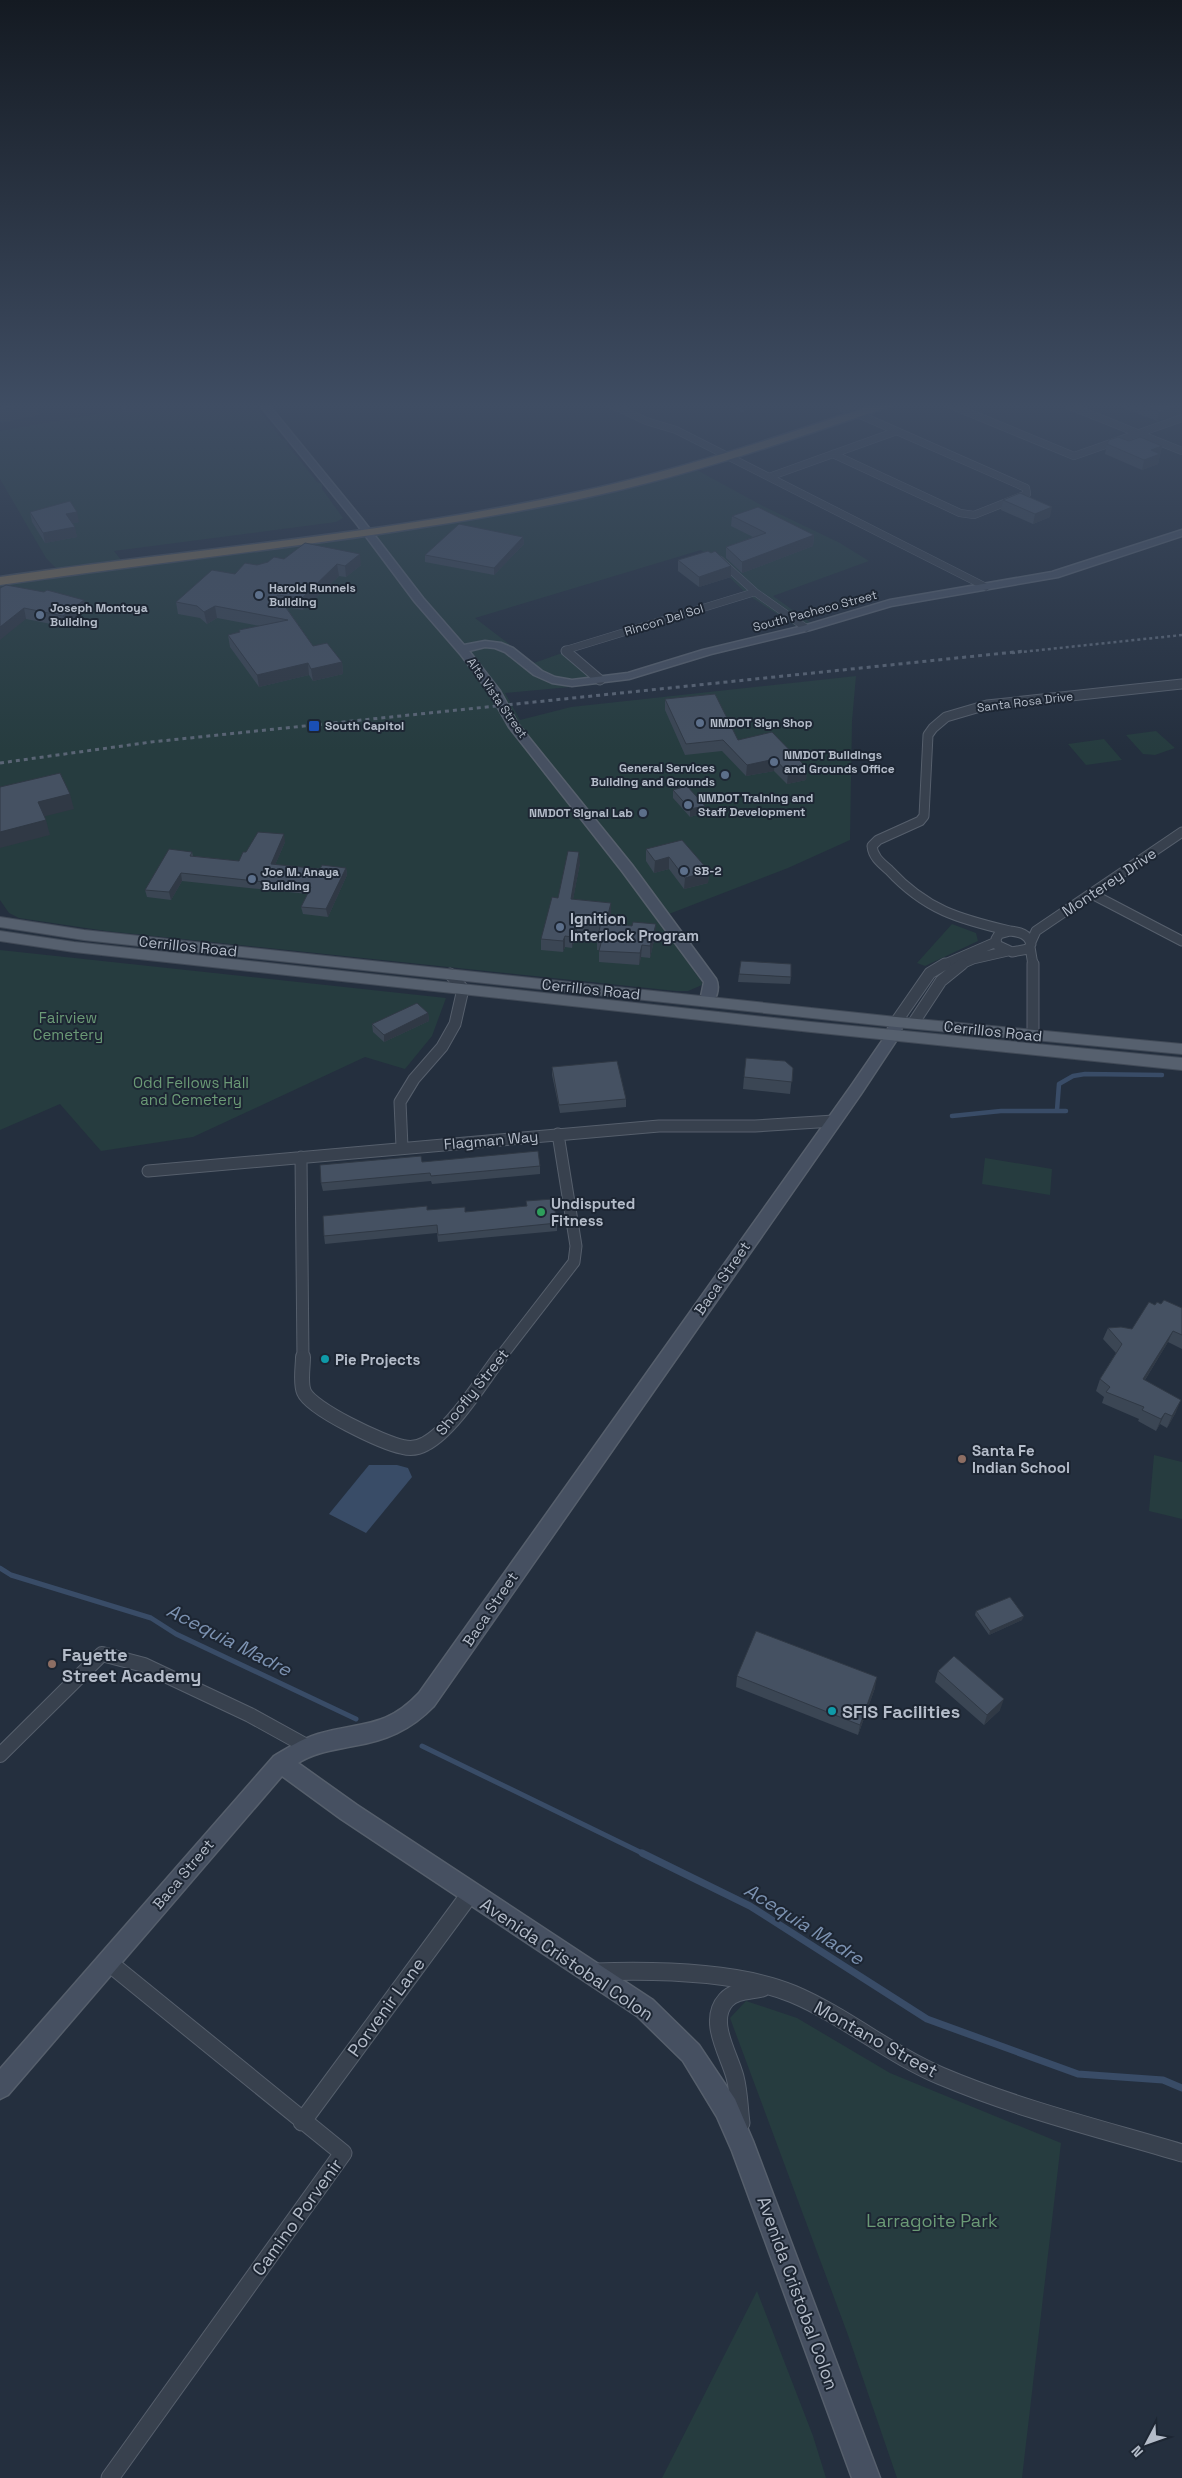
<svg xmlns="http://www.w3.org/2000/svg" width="1182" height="2478" font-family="'Space Grotesk',sans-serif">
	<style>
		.green { fill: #263c3f }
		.water { fill: #394c67 }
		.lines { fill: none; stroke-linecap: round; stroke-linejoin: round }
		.stream-far3 { stroke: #394c67; stroke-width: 2.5 }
		.stream-far2 { stroke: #394c67; stroke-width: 4.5 }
		.stream-far1 { stroke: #394c67; stroke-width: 5 }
		.stream { stroke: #394c67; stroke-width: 7 }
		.street-far4-casing { stroke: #565f6c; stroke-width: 8 }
		.street-far3-casing { stroke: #565f6c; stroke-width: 11 }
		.street-far2-casing { stroke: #565f6c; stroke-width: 13 }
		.street-far1-casing { stroke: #565f6c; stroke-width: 16 }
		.street-casing { stroke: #565f6c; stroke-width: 19 }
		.secondary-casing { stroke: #565f6c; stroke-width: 3 }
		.primary-casing { stroke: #414a57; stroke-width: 2 }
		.highway-casing { stroke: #434c59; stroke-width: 3 }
		.street-far4 { stroke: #38414e; stroke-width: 7 }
		.street-far3 { stroke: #38414e; stroke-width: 9 }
		.street-far2 { stroke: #38414e; stroke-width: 11 }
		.street-far1 { stroke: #38414e; stroke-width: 14 }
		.street { stroke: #38414e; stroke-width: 17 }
		.secondary { fill: #465061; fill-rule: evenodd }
		.primary { fill: #56606e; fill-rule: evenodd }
		.highway { fill: #746855; fill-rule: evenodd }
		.rail-far1 { stroke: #5a6575; stroke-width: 2.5; stroke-dasharray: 3 3; stroke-linecap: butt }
		.rail { stroke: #5a6575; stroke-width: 3; stroke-dasharray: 4 4; stroke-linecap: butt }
		.wall { fill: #3b4654 }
		.shaded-wall { fill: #303945 }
		.building { fill: #455162; stroke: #303945 }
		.service-dot { fill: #5c6f8a; stroke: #1d2633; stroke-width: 2 }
		.transit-dot { fill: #1a4fb4; stroke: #1d2633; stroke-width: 2 }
		.leisure-dot { fill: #2e9e5b; stroke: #1d2633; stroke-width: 2 }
		.culture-dot { fill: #0f9aa8; stroke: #1d2633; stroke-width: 2 }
		.education-dot { fill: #8d6e63; stroke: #1d2633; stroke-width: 2 }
		.labels { text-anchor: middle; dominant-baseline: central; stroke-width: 4; stroke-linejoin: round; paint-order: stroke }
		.far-poi-label { font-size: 12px; font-weight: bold; fill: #b4bcc9; stroke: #1d2633; text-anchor: start }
		.far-street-label { font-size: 12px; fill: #b4bcc9; stroke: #1d2633 }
		.street-label { font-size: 15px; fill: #b4bcc9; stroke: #1d2633 }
		.poi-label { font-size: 15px; font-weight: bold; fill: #b4bcc9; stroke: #1d2633; text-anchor: start }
		.park-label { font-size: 15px; fill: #6b9a76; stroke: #1d2633 }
		.near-poi-label { font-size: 18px; font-weight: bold; fill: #b4bcc9; stroke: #1d2633; text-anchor: start }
		.near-street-label { font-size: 18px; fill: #b4bcc9; stroke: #1d2633 }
		.near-park-label { font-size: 18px; fill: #6b9a76; stroke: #1d2633 }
		.near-water-label { font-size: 19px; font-style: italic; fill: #7c92b1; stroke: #1d2633 }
	</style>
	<rect width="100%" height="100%" fill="#242f3e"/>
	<path class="green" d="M102 404H254L281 438 288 442 287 444 317 482 322 484V489L343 518 336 522 114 551 125 565 352 539 695 469 763 506 840 543 869 561 773 596 811 623 797 627 748 595 701 550 475 618 534 663 562 653 603 684 505 693 520 720 571 707 856 676 852 721 850 840 788 868 656 919 702 982V985L688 991H676L106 931 19 918 9 913 0 900V582L62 574 46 558 0 479V431L107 412Z
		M1156 731 1175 748 1155 755 1143 754 1126 735Z
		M1104 739 1122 760 1086 765 1068 744Z
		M952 924 976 933 978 941 925 966 917 963Z
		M0 950 446 998 432 1036 405 1069 365 1057 193 1137 101 1151 60 1104 0 1130Z
		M985 1158 1052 1169 1050 1195 982 1184Z
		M1154 1455 1182 1462V1519L1149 1511Z
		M746 2001 797 2018 890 2073 1061 2143 1022 2478H897L848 2335 730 2018Z
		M757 2291 813 2436 826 2478H662Z"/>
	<path class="water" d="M369 1465H397L408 1468 412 1477 366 1533 329 1514Z"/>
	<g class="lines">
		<path class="stream-far3" d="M727 404 743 411"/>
		<path class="stream-far2" d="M1057 1110 1059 1084 1073 1076 1085 1074 1162 1075
			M952 1116 1001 1111H1066"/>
		<path class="stream-far1" d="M0 1568 11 1575 151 1618 176 1634 356 1719
			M422 1746 644 1854"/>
		<path class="stream" d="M642 1853 750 1906 927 2019 1078 2074 1163 2080 1182 2088"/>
		<defs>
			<path id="street-far4" d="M610 404 646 421 676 430 986 587
				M948 404 1074 456 1182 418
				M1065 404 1182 451
				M833 454 960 513 974 515 1027 494 1026 488 842 407
				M769 477 897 431
				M720 560 755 592 806 628
				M567 653 566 650 755 592"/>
			<path id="street-far3" d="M566 651 600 680
				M1092 894 1182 941
				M1010 931C959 919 926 910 889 870 881 863 873 857 872 846L878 840 920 821 924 816 928 735 933 728 946 717 987 705 1182 684
				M1010 931C1020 932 1028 934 1031 944L1028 949 1012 952 997 945 996 939 999 934Z
				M1031 942 1036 931 1182 832
				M1030 947 1033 965
				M943 965 996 942
				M959 965 973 959 1008 951"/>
			<path id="street-far2" d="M1033 964V1035
				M896 1022 930 973 945 964
				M914 1022 941 981 962 964
				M402 1147 400 1102 414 1079 442 1047 455 1024 463 989 450 974
				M301 1157 303 1359
				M148 1171 659 1126H755L834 1121
				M499 1359 574 1262 576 1246 558 1134"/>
			<path id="street-far1" d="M303 1357C303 1367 300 1383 304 1392 311 1409 383 1443 403 1447 411 1449 418 1448 425 1444 452 1430 481 1382 500 1357
				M0 1755 102 1654 144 1665 250 1715 308 1747"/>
			<path id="street" d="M108 1962 343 2153 110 2478
				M595 1972C654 1970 738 1971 793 1994 845 2016 889 2054 941 2076 1019 2109 1101 2129 1182 2153
				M302 2122 470 1894
				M741 2123C739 2108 739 2092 735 2077 729 2054 707 2021 726 2000 735 1990 750 1991 762 1988"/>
			<path id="secondary" d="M259 404H268L362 519 423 598 464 645 485 641 501 643 513 648 542 671 555 677 572 680 628 673 703 650 803 626 890 600 1052 572 1182 530V536L1058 577 891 606 810 630 711 654 629 679 572 686 552 683 534 675 505 652 495 648 485 647 469 651 500 691 518 724 632 865 716 979C720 987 717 1003 707 1005L700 1001 704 982 622 871 509 727 489 692 461 655 415 602 356 523Z
				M896 1017 903 1022 900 1035 861 1094 434 1706C411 1730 385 1741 353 1746 334 1750 315 1752 298 1763L357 1805 653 2000 699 2045 735 2099 753 2141 880 2478H852L732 2151 717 2117 683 2061 637 2016 341 1819 282 1776 8 2095 0 2099V2069L274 1756C288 1748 301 1739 318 1734 362 1721 385 1729 419 1693L851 1086 886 1035 891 1019Z"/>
			<path id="primary" d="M0 917 84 930 896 1017 1182 1044V1054L896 1027 84 940 0 927Z
				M0 931 74 942 811 1022 1182 1058V1070L811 1032 74 952 0 941Z"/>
			<path id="highway" d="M876 404H893L891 406C787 441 683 478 575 500 385 539 192 557 0 585V577C192 549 388 534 578 492 680 470 778 437 876 404Z"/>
		</defs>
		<use href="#street-far4" class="street-far4-casing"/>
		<use href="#street-far3" class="street-far3-casing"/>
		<use href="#street-far2" class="street-far2-casing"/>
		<use href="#street-far1" class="street-far1-casing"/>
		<use href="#street" class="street-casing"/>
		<use href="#secondary" class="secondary-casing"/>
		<use href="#primary" class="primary-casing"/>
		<use href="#highway" class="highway-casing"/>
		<use href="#street-far4" class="street-far4"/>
		<use href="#street-far3" class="street-far3"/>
		<use href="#street-far2" class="street-far2"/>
		<use href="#street-far1" class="street-far1"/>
		<use href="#street" class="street"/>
		<use href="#secondary" class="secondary"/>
		<use href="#primary" class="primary"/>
		<use href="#highway" class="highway"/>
		<path class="rail-far1" d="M1012 653 1182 635"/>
		<path class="rail" d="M0 763 151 742 1024 651"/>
	</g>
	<path class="wall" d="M118 404H168V405L126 414Z
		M1122 404H1182V413L1157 421 1121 407Z
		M1129 441 1162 446 1158 464 1142 470 1105 454 1107 444Z
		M1003 500 1050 517 1033 524 1001 510Z
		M30 512 79 522 73 523 77 537 45 543 32 522Z
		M732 516 814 535 813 546 742 573 726 558V547L753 537 731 526Z
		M523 537 524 544 494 575 425 562V555Z
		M284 559 361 565 346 577 339 576 303 610 286 607 313 646 342 662 343 674 313 681 309 675 259 687 230 647 228 635 239 632V630L260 626 217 618 207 624 200 618 178 614 176 602 235 574 257 565Z
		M678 560 731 566V577L699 587 678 571Z
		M6 585 84 600 86 610 66 627 26 619Z
		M665 699 738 740 807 768 806 780 787 784 774 771 746 776 722 751 685 755 665 710Z
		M673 790 705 806 704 813 690 817 673 798Z
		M285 842 275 865 320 869 346 868 347 875 328 917 303 914 301 907 308 894 182 881 171 900 147 897 145 890 192 852 193 856 239 861 246 852Z
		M646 849 709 871 708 883 684 889 669 869 654 873 646 861Z
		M580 863 573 899 611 903V914L609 923 655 936 650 958 641 957 639 965 599 962V950H597V939L598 934 577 932 572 948 565 947 563 952 541 950V939L558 898Z
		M739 974 791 977 790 984 738 982Z
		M428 1013 429 1021 384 1042 373 1032 372 1024Z
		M552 1067 626 1099V1107L560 1113 552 1075Z
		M793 1068 790 1094 743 1089 744 1077Z
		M422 1162 540 1166V1174L432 1184 431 1181 323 1191 321 1183Z
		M526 1201 557 1223V1231L438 1242 437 1233 325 1244 324 1236 427 1210 465 1212 527 1206Z
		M1161 1304 1182 1308V1349L1168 1342 1145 1380 1176 1412 1167 1428 1160 1424 1156 1431 1138 1421 1139 1419 1102 1403 1104 1397 1096 1391 1100 1379 1116 1353 1103 1339 1108 1328 1132 1329 1155 1305Z
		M976 1611 1022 1620 989 1635 975 1615Z
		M938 1671 1000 1710 984 1725 935 1682Z
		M737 1676 875 1688 858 1735 736 1687Z"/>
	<path class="shaded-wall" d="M28 404H36L39 415 1 423 0 418V410Z
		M124 404H168V405L126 414Z
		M1182 405V413L1157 421 1159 412Z
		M1162 446 1158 464 1142 470 1144 460 1151 450Z
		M1052 507 1050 517 1033 524 1035 514Z
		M77 512 79 522 69 524 66 514Z
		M75 527 77 537 45 543 43 533Z
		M814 535 813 546 742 573V562Z
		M523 537 524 544 494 575V568Z
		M360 554 361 565 346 577 345 566Z
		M337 564 339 576 303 610 302 598Z
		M731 566V577L699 587V577Z
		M84 600 86 610 66 627 63 616Z
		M215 606 217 618 207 624 204 612Z
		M24 608 26 619 0 640V627Z
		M342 662 343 674 313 681 311 669Z
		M308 663 309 675 259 687 257 675Z
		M775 759 774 771 746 776 747 765Z
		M807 768 806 780 787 784 788 773Z
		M70 794 74 809 42 817 38 802Z
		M705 806 704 813 690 817V809Z
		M46 820 50 835 0 848V832Z
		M284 834 285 842 272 872 271 864Z
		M579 852 580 863 571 910V899Z
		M669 857V869L654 873 655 861Z
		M346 868 347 875 328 917 326 909Z
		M709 871 708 883 684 889 685 878Z
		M181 873 182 881 171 900 169 892Z
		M611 903V914L606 934V922Z
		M577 921V932L572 948V937Z
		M656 924 655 936 650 958V946Z
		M565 936V947L563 952V941Z
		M642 945 641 957 639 965 640 953Z
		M428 1013 429 1021 384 1042V1035Z
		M1173 1331 1168 1342 1138 1391 1143 1379Z
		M1181 1400 1176 1412 1167 1428 1172 1416Z
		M1165 1413 1160 1424 1156 1431 1161 1419Z
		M1024 1616 1022 1620 989 1635 990 1631Z
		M877 1677 875 1688 858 1735 860 1725Z
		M1004 1699 1000 1710 984 1725 987 1715Z"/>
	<path class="building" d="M0 404H28L0 410Z
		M1138 404H1182V405L1159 412Z
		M1118 437 1129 441 1140 437 1162 446 1151 450 1160 454 1144 460 1107 444 1109 440Z
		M1020 493 1052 507 1035 514 1003 500Z
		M70 501 77 512 66 514 75 527 43 533 30 512Z
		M758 507 814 535 742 562 726 547 766 533 732 516Z
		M459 524 523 537 494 568 425 555Z
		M305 543 360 554 345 566 337 564 302 598 277 595 313 646 327 643 342 662 311 669 308 663 257 675 228 635 240 632 239 630 288 620 215 606 204 612 197 606 176 602 212 570 235 574 245 563 257 565 268 562 274 557 284 559Z
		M708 551 711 553 715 551 731 566 699 577 678 560Z
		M6 585 44 592 47 590 84 600 63 616 24 608 0 627V588Z
		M715 694 738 740 772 732 807 768 788 773 775 759 747 765 723 740 686 744 665 699Z
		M60 773 70 794 38 802 46 820 0 832V787Z
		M687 786 705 806 690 809 673 790Z
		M258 832 284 834 271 864 320 869 322 865 346 868 326 909 301 907 311 887 181 873 169 892 145 890 169 849 192 852 190 856 239 861 243 852H246Z
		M682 840 709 871 685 878 669 857 655 861 646 849Z
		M568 851 579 852 571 899 611 903 606 922 632 926 633 922 656 924 650 946 642 945 640 953 599 951 602 939H597L601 923 577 921 572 937 565 936 563 941 541 939 552 897 558 898Z
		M741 961 791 964V977L739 974Z
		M417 1003 428 1013 384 1035 372 1024Z
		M746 1058 785 1061 793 1068 792 1082 744 1077Z
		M617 1061 626 1099 559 1105 552 1067Z
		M538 1151 540 1166 431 1176 430 1173 321 1183 320 1165 421 1156 422 1162Z
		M553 1199 557 1223 438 1235 437 1225 324 1236 323 1216 427 1206V1210L465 1207V1212L527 1206 526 1201Z
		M1164 1300 1182 1308V1335L1173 1331 1143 1379 1181 1400 1172 1416 1165 1413 1161 1419 1142 1410 1144 1407 1106 1392 1110 1387 1100 1379 1122 1344 1108 1328 1121 1327 1132 1329 1149 1302 1155 1305 1157 1302 1161 1304Z
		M1010 1597 1024 1616 990 1631 976 1611Z
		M756 1631 877 1677 860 1725 737 1676Z
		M954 1656 1004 1699 987 1715 938 1671Z"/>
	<linearGradient id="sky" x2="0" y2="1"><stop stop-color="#141a22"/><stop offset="0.54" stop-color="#3f4d63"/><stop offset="1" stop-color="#3f4d63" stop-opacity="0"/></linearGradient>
	<rect width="1182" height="751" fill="url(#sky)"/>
	<g class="service-dot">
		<circle cx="259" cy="595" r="5"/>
		<circle cx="40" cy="615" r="5"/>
		<circle cx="700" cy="723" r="5"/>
		<circle cx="774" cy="762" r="5"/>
		<circle cx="725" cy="775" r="5"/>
		<circle cx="688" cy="805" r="5"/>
		<circle cx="643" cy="813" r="5"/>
		<circle cx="684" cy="871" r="5"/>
		<circle cx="252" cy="879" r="5"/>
		<circle cx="560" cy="927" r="5"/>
	</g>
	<rect class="transit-dot" x="308" y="720" width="12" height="12" rx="2.5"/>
	<circle class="leisure-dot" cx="541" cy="1212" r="5"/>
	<g class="culture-dot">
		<circle cx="325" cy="1359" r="5"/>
		<circle cx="832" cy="1711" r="5"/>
	</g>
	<g class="education-dot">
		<circle cx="962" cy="1459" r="5"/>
		<circle cx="52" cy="1664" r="5"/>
	</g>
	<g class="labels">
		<g class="far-poi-label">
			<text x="269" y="588">Harold Runnels<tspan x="269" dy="14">Building</tspan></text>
			<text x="50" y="608">Joseph Montoya<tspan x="50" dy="14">Building</tspan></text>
			<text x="710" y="723">NMDOT Sign Shop</text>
			<text x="325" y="726">South Capitol</text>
			<text x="784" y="755">NMDOT Buildings<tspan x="784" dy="14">and Grounds Office</tspan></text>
			<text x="715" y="768" text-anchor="end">General Services<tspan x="715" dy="14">Building and Grounds</tspan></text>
			<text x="698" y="798">NMDOT Training and<tspan x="698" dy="14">Staff Development</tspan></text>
			<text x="633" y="813" text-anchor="end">NMDOT Signal Lab</text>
			<text x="694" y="871">SB-2</text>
			<text x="262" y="872">Joe M. Anaya<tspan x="262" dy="14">Building</tspan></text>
		</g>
		<g class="far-street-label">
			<text transform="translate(815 611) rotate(-15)">South Pacheco Street</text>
			<text transform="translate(664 620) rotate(-17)">Rincon Del Sol</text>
			<text transform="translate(497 698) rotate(55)">Alta Vista Street</text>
			<text transform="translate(1025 702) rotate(-7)">Santa Rosa Drive</text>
		</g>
		<g class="street-label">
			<text transform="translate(1109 882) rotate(-34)">Monterey Drive</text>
			<text transform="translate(188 946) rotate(6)">Cerrillos Road</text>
			<text transform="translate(591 989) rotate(6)">Cerrillos Road</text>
			<text transform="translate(993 1031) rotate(6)">Cerrillos Road</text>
			<text transform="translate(491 1140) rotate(-5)">Flagman Way</text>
			<text transform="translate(722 1278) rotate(-55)">Baca Street</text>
			<text transform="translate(472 1392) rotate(-51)">Shoofly Street</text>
			<text transform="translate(490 1609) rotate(-56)">Baca Street</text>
			<text transform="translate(183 1874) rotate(-50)">Baca Street</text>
		</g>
		<g class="poi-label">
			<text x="570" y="918">Ignition<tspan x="570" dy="17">Interlock Program</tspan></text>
			<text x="551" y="1203">Undisputed<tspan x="551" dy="17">Fitness</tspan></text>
			<text x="335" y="1359">Pie Projects</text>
			<text x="972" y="1450">Santa Fe<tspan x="972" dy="17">Indian School</tspan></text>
		</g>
		<g class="park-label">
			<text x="68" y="1017">Fairview<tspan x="68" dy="17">Cemetery</tspan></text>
			<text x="191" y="1082">Odd Fellows Hall<tspan x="191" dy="17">and Cemetery</tspan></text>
		</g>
		<g class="near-poi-label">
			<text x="62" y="1654">Fayette<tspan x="62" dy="21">Street Academy</tspan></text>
			<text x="842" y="1711">SFIS Facilities</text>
		</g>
		<g class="near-street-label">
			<text transform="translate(567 1959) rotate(34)">Avenida Cristobal Colon</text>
			<text transform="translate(386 2007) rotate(-54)">Porvenir Lane</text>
			<text transform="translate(876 2039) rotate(29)">Montano Street</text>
			<text transform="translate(297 2217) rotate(-54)">Camino Porvenir</text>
			<text transform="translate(798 2293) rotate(70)">Avenida Cristobal Colon</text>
		</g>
		<g class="near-park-label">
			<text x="932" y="2220">Larragoite Park</text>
		</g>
		<g class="near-water-label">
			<text transform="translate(229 1640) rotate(27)">Acequia Madre</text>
			<text transform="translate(804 1924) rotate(32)">Acequia Madre</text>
		</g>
	</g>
	<g transform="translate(1147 2443) rotate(229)" stroke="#1d2633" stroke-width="4" paint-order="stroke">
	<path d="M0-4L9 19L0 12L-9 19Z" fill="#b4bcc9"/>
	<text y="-8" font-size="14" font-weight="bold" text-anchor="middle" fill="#b4bcc9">N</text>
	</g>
</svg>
